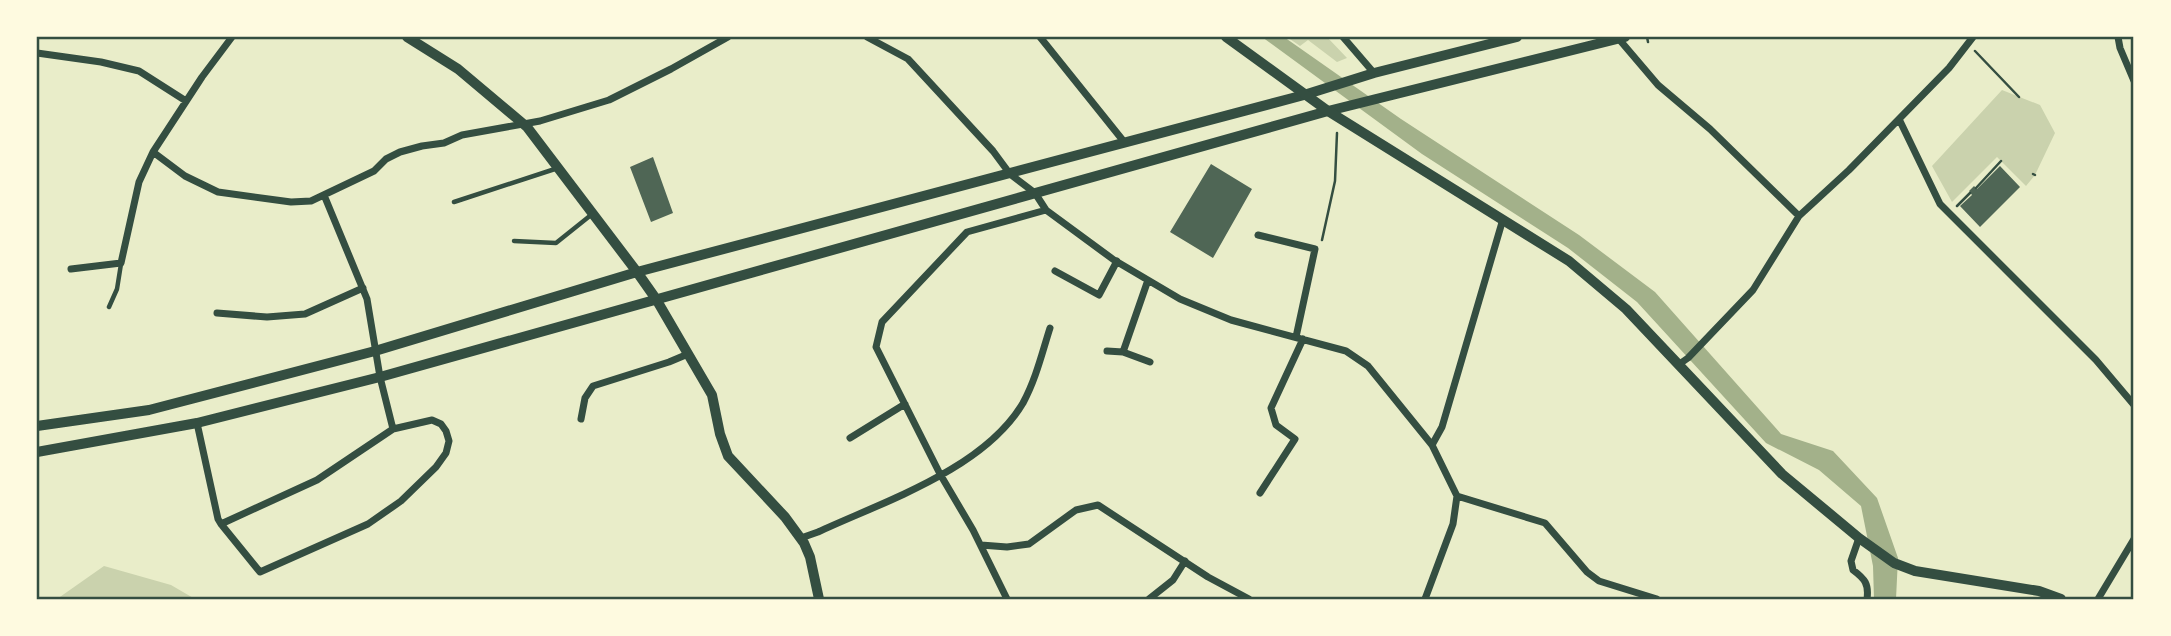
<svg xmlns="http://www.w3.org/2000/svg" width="2171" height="636" font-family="Ubuntu,sans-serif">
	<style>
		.green { fill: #cad2ad }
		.water { fill: #a3b18a }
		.building { fill: #4f6655 }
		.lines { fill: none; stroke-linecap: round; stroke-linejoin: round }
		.path { stroke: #344e41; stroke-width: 2.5 }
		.service { stroke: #344e41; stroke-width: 4.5 }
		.minor { stroke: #344e41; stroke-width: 7 }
		.tertiary { stroke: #344e41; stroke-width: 10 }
		.secondary { stroke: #344e41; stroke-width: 10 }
		.neatline { fill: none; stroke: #344e41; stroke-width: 2.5 }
	</style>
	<rect width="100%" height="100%" fill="#e9edc9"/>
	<path class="green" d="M1287 37H1327L1347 58 1337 62 1308 40 1300 46Z
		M2002 90 2040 105 2055 133 2035 175 2026 186 1997 157 1952 202 1932 166Z
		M104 566 171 585 195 599H57Z"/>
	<path class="water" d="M1262 37H1284L1401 119 1579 235 1655 292 1781 434 1833 451 1877 498 1898 558 1896 599H1874L1873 566 1861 506 1819 470 1766 443 1637 302 1568 248 1422 154Z"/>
	<path class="building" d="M653 157 673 213 651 222 630 167Z
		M1211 164 1252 189 1213 258 1170 232Z
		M2000 166 2020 187 1980 227 1960 206 1972 195 1969 191 1974 186 1977 189Z"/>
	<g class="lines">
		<path class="path" d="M1647 37 1648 42
			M1975 51 2019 97
			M2033 174 2035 175
			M1976 188 2001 161
			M1957 206 1970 193
			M1322 240 1335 181 1337 133"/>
		<path class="service" d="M454 202 558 168
			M514 241 556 243 591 215
			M109 307 117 289 121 264"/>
		<path class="minor" d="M867 37 908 59 993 151 1010 174 1035 193 1046 210 1114 260 1180 299 1231 320 1346 351 1368 366 1432 445 1457 496 1453 524 1425 599
			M1040 37 1125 143
			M1343 37 1374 73
			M2118 37 2120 48 2134 81
			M1618 38 1658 85 1710 129 1799 216
			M37 53 101 62 139 71 186 101
			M1899 119 1940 204 2096 360 2134 405
			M153 152 185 176 218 192 291 202 311 201 374 171 386 159 400 152 422 146 444 143 462 135 540 121 609 100 671 69 728 37
			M324 195 367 299 380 377 393 429
			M1258 235 1315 249 1296 337
			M71 269 121 263 139 182 153 152 202 77 232 37
			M1055 271 1099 295 1117 261
			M1148 280 1123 352 1150 362
			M217 313 267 317 305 314 363 288
			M1107 351 1123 352
			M1678 365 1688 358 1753 290 1799 216 1849 170 1949 68 1973 37
			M581 419 585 398 593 386 669 362 688 354
			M197 423 218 519 221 524 260 572 368 524 401 501 436 467 446 453 449 441 446 431 441 424 432 420 393 429 317 480 221 524
			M850 438 905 404
			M1432 445 1442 427 1503 219
			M1260 493 1295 439 1276 425 1271 408 1303 339
			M1457 496 1545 523 1587 572 1599 581 1657 599
			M801 538 818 532C885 501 984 469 1023 403 1036 379 1042 353 1050 328
			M1859 538 1851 561 1853 570C1865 579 1869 584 1867 599
			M981 545 1007 547 1029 544 1076 510 1098 505 1208 577 1249 599
			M1007 599 973 530 940 474 876 347 882 322 967 232 1046 210
			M1149 599 1173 580 1185 561
			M2098 599 2134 539"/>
		<path class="tertiary" d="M407 37 458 69 527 127 637 272 656 299 712 395 720 434 728 456 785 517 804 543 810 557 819 599
			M37 426 149 410 375 351 637 272 1304 95 1374 73 1517 37
			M37 452 197 423 380 377 1328 111 1625 37"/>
		<path class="secondary" d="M1226 37 1328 111 1569 261 1626 309 1782 474 1859 538 1894 563 1915 571 2039 591 2061 599"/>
	</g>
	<rect width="2171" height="636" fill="none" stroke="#fefae0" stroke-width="77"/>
	<rect x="38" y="38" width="2094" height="560" class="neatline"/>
</svg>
